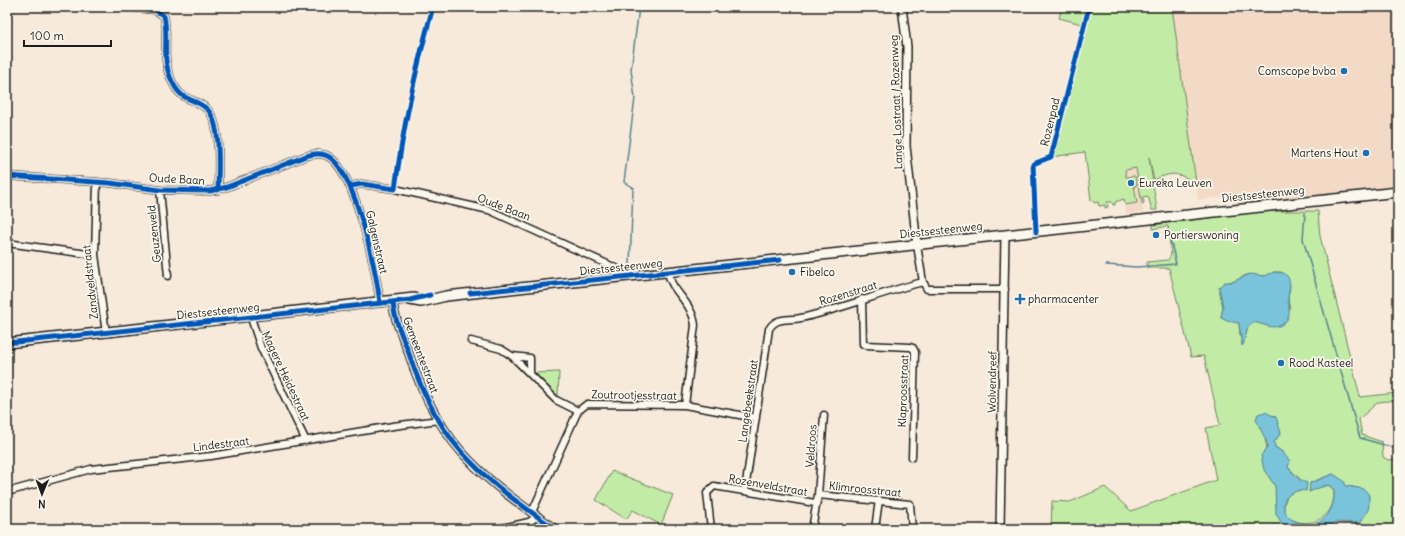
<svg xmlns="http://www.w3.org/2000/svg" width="1405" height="536" font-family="Delius,sans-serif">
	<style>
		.built { fill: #f2dac7 }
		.green { fill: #c2eba6; stroke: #6f8461; fill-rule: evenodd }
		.water { fill: #7ac4db; stroke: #54818f }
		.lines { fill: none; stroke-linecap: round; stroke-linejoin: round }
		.stream { stroke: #54818f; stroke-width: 1.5 }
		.minor-casing { stroke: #1c1c1c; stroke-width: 9 }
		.tertiary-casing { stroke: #1c1c1c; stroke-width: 10 }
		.primary-casing { stroke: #1c1c1c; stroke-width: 12 }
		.minor { stroke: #fbf7ec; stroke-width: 6 }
		.tertiary { stroke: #fbf7ec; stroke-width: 7 }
		.primary { stroke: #fbf7ec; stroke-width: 9 }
		.cycleway-casing { stroke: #fbf7ec; stroke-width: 8 }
		.cycleway { stroke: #0057b8; stroke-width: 5 }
		.poi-dot { fill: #1f6fb2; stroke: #fbf7ec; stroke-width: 1.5 }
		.labels { text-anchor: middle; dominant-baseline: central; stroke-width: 3.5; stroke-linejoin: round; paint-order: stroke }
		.poi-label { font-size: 11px; fill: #1c1c1c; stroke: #fbf7ec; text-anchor: start }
		.street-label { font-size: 11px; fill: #1c1c1c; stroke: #fbf7ec }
	</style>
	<rect width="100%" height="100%" fill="#f7eadb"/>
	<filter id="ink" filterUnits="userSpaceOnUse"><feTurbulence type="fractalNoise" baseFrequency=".025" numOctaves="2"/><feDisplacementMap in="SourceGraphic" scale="8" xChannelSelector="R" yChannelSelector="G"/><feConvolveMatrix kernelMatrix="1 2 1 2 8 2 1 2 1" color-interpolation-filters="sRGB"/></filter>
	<g filter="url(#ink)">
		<path class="built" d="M1172 7H1398V188L1243 204 1232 202 1231 196 1198 200Z
			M1132 140 1143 212 1126 215 1118 143Z"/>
		<path class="green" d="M1062 7H1172L1196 183C1178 173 1173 171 1154 180L1149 157 1157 210H1152L1148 196 1143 197 1144 203 1142 204 1136 168 1125 170 1126 177 1135 176 1137 185 1134 186 1137 203 1125 205 1124 199 1115 202V205H1113L1112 202H1107L1108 207 1105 208V205L1099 206 1098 202 1095 203 1091 200 1085 152 1051 157 1085 25 1059 18Z
			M1264 211H1318L1320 236 1360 397 1398 393V400L1378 402 1359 419 1362 435 1382 442 1383 457 1388 460 1398 459V529H1356V523L1361 521 1368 511 1358 488 1346 486 1333 474 1310 483 1322 487 1329 485 1334 491C1336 536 1272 528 1286 499 1289 492 1295 490 1301 490L1302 481 1288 467 1284 453 1275 447 1274 442 1281 433 1274 415 1265 439 1267 448 1263 452 1290 529H1051L1052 501 1070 502 1105 487 1131 511 1216 480 1206 428 1220 425 1204 356 1191 357 1169 268H1147V262L1168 260 1171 255 1168 226 1153 229V225ZM1274 272H1281L1290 287 1288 299 1290 309 1270 326 1254 322 1248 327 1243 345 1240 336 1239 323 1221 318 1223 307 1219 289 1228 282 1235 281 1246 275 1265 276Z
			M559 372 558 397 535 373Z
			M612 471 673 495 661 525 633 510 626 519 596 500Z"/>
		<path class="water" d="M1274 272 1284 273C1294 281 1288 290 1288 300 1289 309 1292 319 1281 325 1273 330 1263 324 1254 322L1248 327 1243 345 1242 346 1239 323 1227 321 1221 318 1223 307 1219 287 1225 282H1232L1250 274 1265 276Z
			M1265 412 1276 417 1281 433 1274 442 1275 447 1281 451 1290 461 1288 467C1294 475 1298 480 1307 483L1306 491C1292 488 1277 500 1287 515 1294 524 1311 527 1321 521 1331 515 1337 497 1333 487L1326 485 1309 492 1310 483 1333 474 1344 481 1346 486 1364 489 1369 495V504L1368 511 1360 522 1356 523 1335 522 1324 529H1291L1281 522 1276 514 1275 486 1264 470 1261 456C1262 453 1267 449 1268 446 1268 443 1258 425 1256 419L1258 414Z"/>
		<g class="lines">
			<path class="stream" d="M634 188 624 182 635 98 631 70 639 7
				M1305 213 1303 239 1360 438 1398 449
				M630 264 633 188
				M1106 265 1137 267 1176 264 1168 229
				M1356 523 1359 529"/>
			<defs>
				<path id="minor" d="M128 7 155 10 164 16C169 37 161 58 171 79 181 103 192 96 207 109 222 123 218 171 218 190
					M7 176 110 183 160 190 210 191 227 187 306 156C315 153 325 153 332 159 357 180 376 271 380 303
					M97 182 95 255 106 333
					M351 186 362 184 395 189 489 210 616 268 619 277
					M160 190 168 276
					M7 243 95 255
					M917 245 923 282
					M668 272C671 292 692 301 695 325L685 405
					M862 299 863 344 866 345 910 347 913 348 915 352 912 457
					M251 318 261 348 306 441
					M471 341 501 349 512 356 556 400 578 411
					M512 356 530 358V373
					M745 490 769 329C777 316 788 321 801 318 842 309 882 292 923 282L927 289H1005
					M7 492 91 469 211 456 393 426 439 420
					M818 495 910 504 912 529
					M532 512 578 411 587 404 685 405 756 418
					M498 529 529 522 538 516
					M711 529 707 493 714 486 815 503
					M812 529 818 495 824 415
					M875 529 879 500"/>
				<path id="tertiary" d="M902 7 907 47 906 146 917 245
					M393 302C394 319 402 335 408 351 421 391 441 433 472 463 496 488 527 509 555 529
					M1000 529 1005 235"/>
				<path id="primary" d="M410 300 421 302 446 296 1398 192
					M7 343 414 298"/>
			</defs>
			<use href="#minor" class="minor-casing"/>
			<use href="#tertiary" class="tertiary-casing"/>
			<use href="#primary" class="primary-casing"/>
			<use href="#minor" class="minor"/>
			<use href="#tertiary" class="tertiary"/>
			<use href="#primary" class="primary"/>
			<defs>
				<path id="cycleway" d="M128 7 155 10 164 16C169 37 161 58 171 79 181 103 192 96 207 109 222 123 218 171 218 190
					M7 176 110 183 160 190 210 191 227 187 306 156C315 153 325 153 332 159 357 180 376 271 380 303
					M351 186 362 184 395 189C403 127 416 67 433 7
					M1036 232 1033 164 1051 157 1089 7
					M470 293 780 260
					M393 302C394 319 402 335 408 351 421 391 441 433 472 463 496 488 527 509 555 529
					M7 343 410 300 430 295"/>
			</defs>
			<use href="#cycleway" class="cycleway-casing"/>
			<use href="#cycleway" class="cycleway"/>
		</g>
	</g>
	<g class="poi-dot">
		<circle cx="1344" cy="71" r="4"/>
		<circle cx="1366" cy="153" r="4"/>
		<circle cx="1131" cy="183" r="4"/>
		<circle cx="1156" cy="235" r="4"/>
		<circle cx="792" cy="272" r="4"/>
		<path d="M1018 293h4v4h4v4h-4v4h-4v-4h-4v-4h4z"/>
		<circle cx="1281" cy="363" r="4"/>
	</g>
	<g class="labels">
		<g class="poi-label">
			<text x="1336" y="71" text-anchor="end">Comscope bvba</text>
			<text x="1358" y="153" text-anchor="end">Martens Hout</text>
			<text x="1139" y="183">Eureka Leuven</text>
			<text x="1164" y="235">Portierswoning</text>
			<text x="800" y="272">Fibelco</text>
			<text x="1028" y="299">pharmacenter</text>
			<text x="1289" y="363">Rood Kasteel</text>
		</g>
		<g class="street-label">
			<text transform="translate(896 102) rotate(-92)">Lange Lostraat / Rozenweg</text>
			<text transform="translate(1050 122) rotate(-76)">Rozenpad</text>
			<text transform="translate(177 179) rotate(3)">Oude Baan</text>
			<text transform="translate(1263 194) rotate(-6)">Diestsesteenweg</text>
			<text transform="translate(504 207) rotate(21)">Oude Baan</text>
			<text transform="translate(941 230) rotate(-6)">Diestsesteenweg</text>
			<text transform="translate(154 234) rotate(-96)">Geuzenveld</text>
			<text transform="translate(377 242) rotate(77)">Galgenstraat</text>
			<text transform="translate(621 267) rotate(-6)">Diestsesteenweg</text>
			<text transform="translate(90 282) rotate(-96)">Zandveldstraat</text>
			<text transform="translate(848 293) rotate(-17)">Rozenstraat</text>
			<text transform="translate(218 311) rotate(-6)">Diestsesteenweg</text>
			<text transform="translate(421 355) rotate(69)">Gemeentestraat</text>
			<text transform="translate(286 376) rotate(65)">Magere Heidestraat</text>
			<text transform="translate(992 382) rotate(-89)">Wolvendreef</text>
			<text transform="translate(903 391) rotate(-88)">Klaproosstraat</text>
			<text transform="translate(634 395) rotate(1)">Zoutrootjesstraat</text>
			<text transform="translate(748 401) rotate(-82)">Langebeekstraat</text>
			<text transform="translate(221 444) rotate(-7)">Lindestraat</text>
			<text transform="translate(811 446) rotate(-86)">Veldroos</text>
			<text transform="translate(768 485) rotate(10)">Rozenveldstraat</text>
			<text transform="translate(865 489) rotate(6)">Klimroosstraat</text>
		</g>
	</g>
	<rect width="1405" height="536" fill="none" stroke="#fbf7ec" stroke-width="24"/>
	<rect x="12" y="12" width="1381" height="512" fill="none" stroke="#1c1c1c" stroke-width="1.5" filter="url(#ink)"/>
	<g transform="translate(42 494) rotate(181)" stroke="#fbf7ec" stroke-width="3" paint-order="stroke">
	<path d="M0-3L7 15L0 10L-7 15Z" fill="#1c1c1c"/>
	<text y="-6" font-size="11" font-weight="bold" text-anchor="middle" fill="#1c1c1c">N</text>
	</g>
	<path d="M24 40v6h87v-6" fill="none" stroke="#1c1c1c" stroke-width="2"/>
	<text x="30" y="40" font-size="12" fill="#1c1c1c" stroke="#fbf7ec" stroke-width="3" paint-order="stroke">100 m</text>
</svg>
